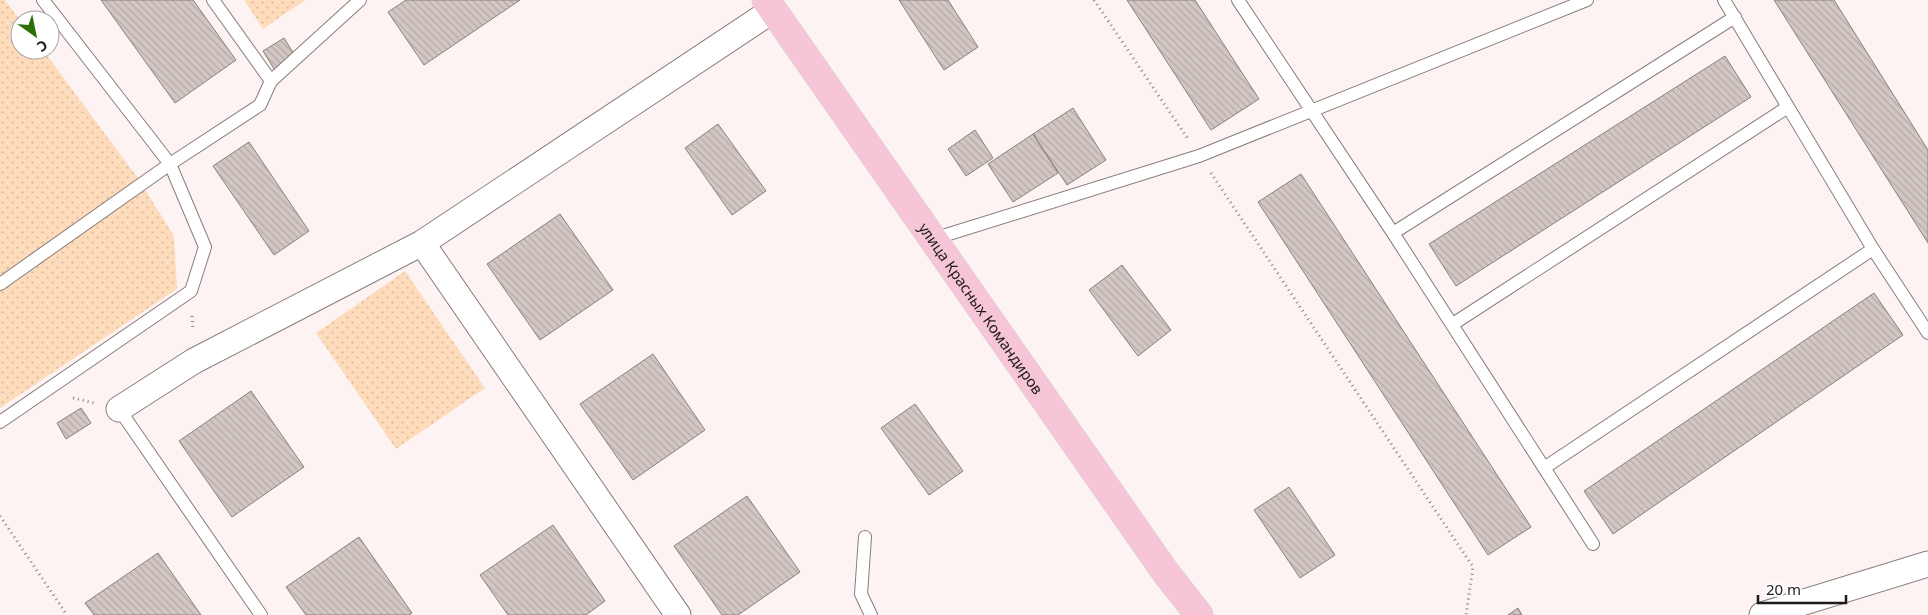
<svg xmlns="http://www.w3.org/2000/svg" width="1928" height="615" font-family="'Noto Sans',sans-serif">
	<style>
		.grass { fill: url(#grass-dots) }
		.building { fill: url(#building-back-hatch); stroke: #8a807c }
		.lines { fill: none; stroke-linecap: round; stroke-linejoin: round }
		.lane-casing { stroke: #897d7d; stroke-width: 14 }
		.street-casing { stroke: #897d7d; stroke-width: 27 }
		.primary-casing { stroke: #d2d1d1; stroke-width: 29 }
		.path { stroke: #8a8282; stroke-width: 3; stroke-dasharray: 1 4; stroke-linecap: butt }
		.lane { stroke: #fff; stroke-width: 12 }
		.street { stroke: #fff; stroke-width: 25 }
		.primary { stroke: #f6c5d7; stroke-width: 28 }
		.labels { text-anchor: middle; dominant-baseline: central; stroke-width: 4; stroke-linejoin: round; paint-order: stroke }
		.street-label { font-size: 15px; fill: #1f1a1a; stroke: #fff }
	</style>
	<defs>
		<pattern id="grass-dots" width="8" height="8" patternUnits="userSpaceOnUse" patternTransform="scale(1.25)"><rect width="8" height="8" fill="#fedcbb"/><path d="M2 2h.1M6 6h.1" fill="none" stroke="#d9bca0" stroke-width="1.8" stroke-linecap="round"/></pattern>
		<pattern id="building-back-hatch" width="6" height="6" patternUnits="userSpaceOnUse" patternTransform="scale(1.25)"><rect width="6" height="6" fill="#d2c7c2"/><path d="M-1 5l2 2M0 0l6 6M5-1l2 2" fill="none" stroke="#b4aaa6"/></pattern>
	</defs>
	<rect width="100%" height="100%" fill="#fef3f3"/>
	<path class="grass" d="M0 0H5L20 20V50H43L137 177 174 236 177 289 0 408Z
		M244 0H305L263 29Z
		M405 271 485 388 396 449 316 333Z"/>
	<path class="building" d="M101 0H193L236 60 175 103Z
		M406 0H520L424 65 388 12Z
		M899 0H948L978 47 944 70Z
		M1127 0H1195L1259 99 1211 130Z
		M1774 0H1834L1928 150V243Z
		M284 38 297 59 276 72 263 51Z
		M1725 56 1751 97 1456 286 1429 244Z
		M1073 108 1106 160 1067 185 1033 134Z
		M718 124 766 191 732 215 685 148Z
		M975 130 993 158 966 176 948 149Z
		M1033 134 1058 173 1013 202 988 164Z
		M249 142 309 231 274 255 213 166Z
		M1301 174 1531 527 1488 555 1258 202Z
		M560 214 613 290 540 340 487 264Z
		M1122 265 1171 330 1138 356 1089 290Z
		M1874 293 1903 335 1613 534 1584 491Z
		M653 354 705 430 633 480 580 404Z
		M251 391 304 467 232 517 179 441Z
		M915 404 963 471 929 495 881 428Z
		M81 408 91 423 66 439 57 423Z
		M1289 487 1335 555 1300 578 1254 510Z
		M747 496 800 572 738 615H722L674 546Z
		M553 525 605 601 586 615H508L480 575Z
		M359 537 412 613 409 615H306L286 587Z
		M158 553 201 615H94L85 603Z
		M1518 608 1522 615H1508Z"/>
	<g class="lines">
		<defs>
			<path id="lane" d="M43 0 170 164 260 105 271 81 213 0
				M1238 0 1393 233 1593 544
				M271 81 360 0
				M1393 233 1735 17
				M933 239 1199 156 1587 0
				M1873 249 1928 333
				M0 284 170 164 205 247 191 291 0 422
				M1453 324 1788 107
				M119 409 261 615
				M1544 468 1873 249 1724 0
				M865 537 861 594 871 615"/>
			<path id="street" d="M422 243 678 615
				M119 409 194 361 422 243 773 10
				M1762 615 1928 564"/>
			<g id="primary">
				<path id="s1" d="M766 0 1166 573 1199 615"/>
			</g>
		</defs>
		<use href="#lane" class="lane-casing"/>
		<use href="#street" class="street-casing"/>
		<use href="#primary" class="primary-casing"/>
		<path class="path" d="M1094 0 1188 139
			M1211 173 1473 567 1466 615
			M192 316 193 330
			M73 398 94 403
			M0 516 67 615"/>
		<use href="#lane" class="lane"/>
		<use href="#street" class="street"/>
		<use href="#primary" class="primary"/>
	</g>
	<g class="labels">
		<g class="street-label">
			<text stroke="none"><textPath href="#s1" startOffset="376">улица Красных Командиров</textPath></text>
		</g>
	</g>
	<g transform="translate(35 35) rotate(147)"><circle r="24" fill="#ffffff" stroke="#a5a3a3"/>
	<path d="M0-4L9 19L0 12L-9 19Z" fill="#2d6e06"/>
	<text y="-8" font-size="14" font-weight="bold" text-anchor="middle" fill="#1f1a1a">С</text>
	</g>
	<path d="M1758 595v8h88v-8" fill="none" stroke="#1f1a1a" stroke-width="2.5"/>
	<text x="1766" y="595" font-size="15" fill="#1f1a1a" stroke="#ffffff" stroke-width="4" paint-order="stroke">20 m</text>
</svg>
